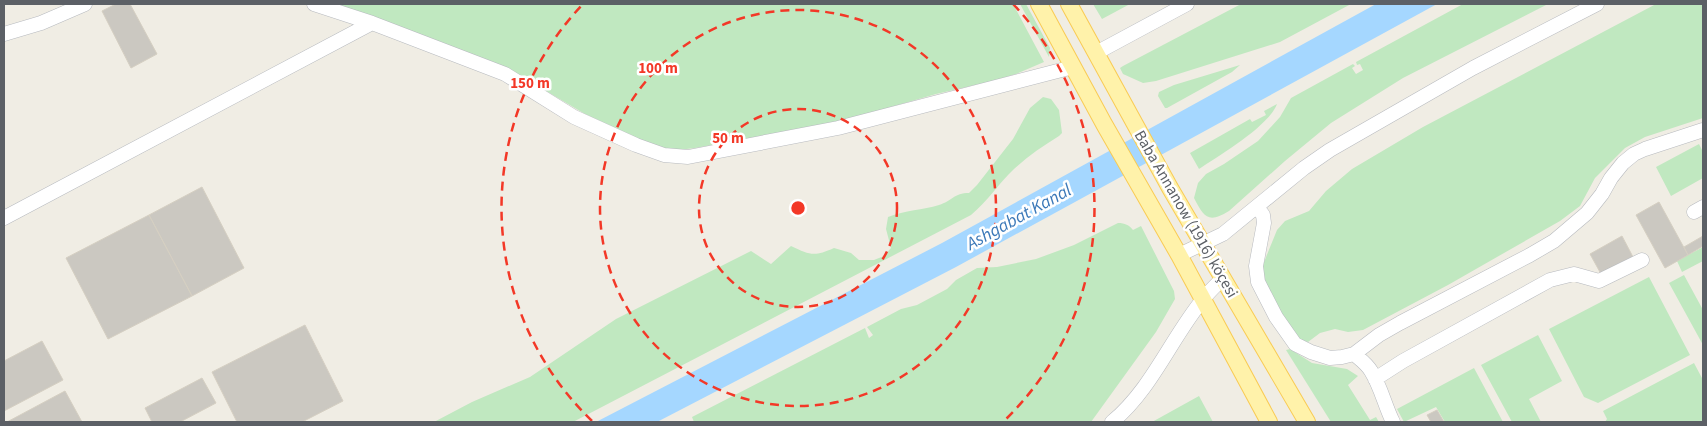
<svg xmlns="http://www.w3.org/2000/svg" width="1707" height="426" font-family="'Source Sans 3',sans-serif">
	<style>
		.green { fill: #c0e8c0 }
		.water { fill: #a5d7ff }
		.building { fill: #cbc8c1; stroke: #d5cfc2 }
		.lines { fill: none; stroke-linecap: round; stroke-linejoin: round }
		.minor-casing { stroke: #b7babf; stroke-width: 15 }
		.major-casing { stroke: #f9cb54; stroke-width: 18 }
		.minor { stroke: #fff; stroke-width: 14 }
		.major { stroke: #fff2aa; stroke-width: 16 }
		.ring { fill: none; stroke: #f33827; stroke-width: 2.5; stroke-dasharray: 9 6 }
		.labels { text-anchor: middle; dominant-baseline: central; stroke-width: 5; stroke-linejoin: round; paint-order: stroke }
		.street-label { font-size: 16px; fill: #5c6066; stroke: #fff }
		.water-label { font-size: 18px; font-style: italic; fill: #3b78b8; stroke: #fff }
		.centre { fill: #f33827; stroke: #fff; stroke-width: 2.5 }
		.ring-label { font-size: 15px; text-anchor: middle; font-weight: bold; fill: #f33827; stroke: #fff; stroke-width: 5; stroke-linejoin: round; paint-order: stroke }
	</style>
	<rect width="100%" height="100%" fill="#f0ede4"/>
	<path class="green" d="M335 4H1013L1044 62 1016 74 993 81 936 94 836 123 695 148 678 150 665 148 644 141 585 114 507 68Z
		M1020 4H1026L1050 48 1049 57Z
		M1093 4H1130L1102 19Z
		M1241 4H1351L1280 42 1156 81 1143 83 1123 74 1120 68 1123 66Z
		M1463 4H1548L1403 78 1331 123 1285 161 1229 211C1208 224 1204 217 1194 198L1198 183 1206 174 1224 164 1258 141 1280 117 1291 98 1353 64 1355 66 1352 68 1356 74 1363 70 1360 64 1357 65 1356 62Z
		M1656 4H1703V118L1645 137 1625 148 1595 178 1580 206 1560 221 1448 285 1363 330 1348 332 1335 329 1320 333 1308 342 1301 340 1288 324 1263 280 1262 267 1277 230 1285 221 1309 211 1326 191 1352 169 1423 127Z
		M1240 65 1232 72 1167 108H1165L1158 96 1159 92 1174 85Z
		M1043 97 1051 99 1059 110 1062 133 1059 136C1043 146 1028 156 1014 169 999 183 987 202 971 215L573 422H434L472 402 530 377 616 319 751 251 771 264 791 246C810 255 814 257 834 248L851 253 859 260H874L884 256 891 248 886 229 888 217C905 210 923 210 939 205 952 201 954 193 969 193L977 185 1013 139 1030 108Z
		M1277 104C1269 126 1219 156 1199 169L1190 153 1250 119 1252 122 1266 115 1264 111Z
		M1699 144 1703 152V178L1671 196 1656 167Z
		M1118 223C1125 223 1129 225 1133 230L1141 226 1174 291 1175 299 1156 332 1091 422H694L692 417 865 328 869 338 873 335 867 327 901 309 917 305 947 289 956 280 977 268 997 267 1036 259 1074 245Z
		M1703 247V261L1682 272 1677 261Z
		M1684 275 1703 310V345L1669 283Z
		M1649 277 1690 355 1598 403 1584 397 1549 329Z
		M1538 335 1562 381 1529 399 1541 422H1512L1481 365Z
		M1290 349 1312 363 1347 369 1358 376 1348 385 1370 420 1376 417 1379 422H1331L1286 350Z
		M1694 363 1703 380V422H1605L1607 419 1603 411Z
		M1474 368 1503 422H1445L1436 407 1404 422 1397 409Z
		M1199 396 1213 422H1152Z"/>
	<path class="water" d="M1376 4H1437L956 267 657 422H596L942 243Z"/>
	<path class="building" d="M116 4H130L157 54 131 68 102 11Z
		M202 187 244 268 192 296 149 215Z
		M1659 202 1688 255 1665 268 1636 215Z
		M149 215 192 296 108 339 66 258Z
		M1622 236 1633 257 1601 274 1590 254Z
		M1703 236V246L1688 255 1684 247Z
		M305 325 343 401 302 422H237L212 372Z
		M42 341 63 380 4 411V361Z
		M202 378 216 403 180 422H152L145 408Z
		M65 391 82 422H7Z
		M1437 410 1444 422H1431L1427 415Z"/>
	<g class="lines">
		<defs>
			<path id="minor" d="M314 4 372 23 505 74 574 117 636 145 664 155 688 157 838 128 1073 67
				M4 34 41 23 85 4
				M1096 53 1187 4
				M1257 207 1263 215 1264 223 1256 266 1258 282 1276 317 1295 344 1311 352 1330 358 1342 357 1354 354 1379 335 1400 323 1530 255 1554 241 1587 213 1602 194 1611 178 1623 163 1634 154 1645 149 1703 130
				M1694 212 1703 207
				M4 218 372 23
				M1179 255 1223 234 1304 168 1330 150 1473 68 1597 4
				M1354 354C1360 359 1367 364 1371 371 1381 387 1385 406 1393 422
				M1375 379 1403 361 1550 280 1574 274 1599 281 1642 260
				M1112 422C1152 389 1171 338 1204 298 1209 292 1216 285 1222 279"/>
			<path id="major" d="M1039 4 1104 124 1179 255 1269 422
				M1069 4 1170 188 1307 422"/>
		</defs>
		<use href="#minor" class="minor-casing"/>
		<use href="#major" class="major-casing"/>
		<use href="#minor" class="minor"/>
		<use href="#major" class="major"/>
	</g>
	<g class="ring">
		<circle cx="798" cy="208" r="99"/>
		<circle cx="798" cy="208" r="198"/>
		<path d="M592 421A296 296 0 0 1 583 4M1013 4A296 296 0 0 1 1004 421"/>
	</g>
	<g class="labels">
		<g class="street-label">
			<text transform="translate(1186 214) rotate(60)">Baba Annanow (1916) köçesi</text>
		</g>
		<g class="water-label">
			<text transform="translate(1019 217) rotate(-29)">Ashgabat Kanal</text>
		</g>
	</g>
	<circle cx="798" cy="208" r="8" class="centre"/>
	<g class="ring-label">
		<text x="658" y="73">100 m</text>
		<text x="530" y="88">150 m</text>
		<text x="728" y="143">50 m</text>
	</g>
	<rect width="1707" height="426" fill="none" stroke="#5c6066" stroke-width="10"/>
</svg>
